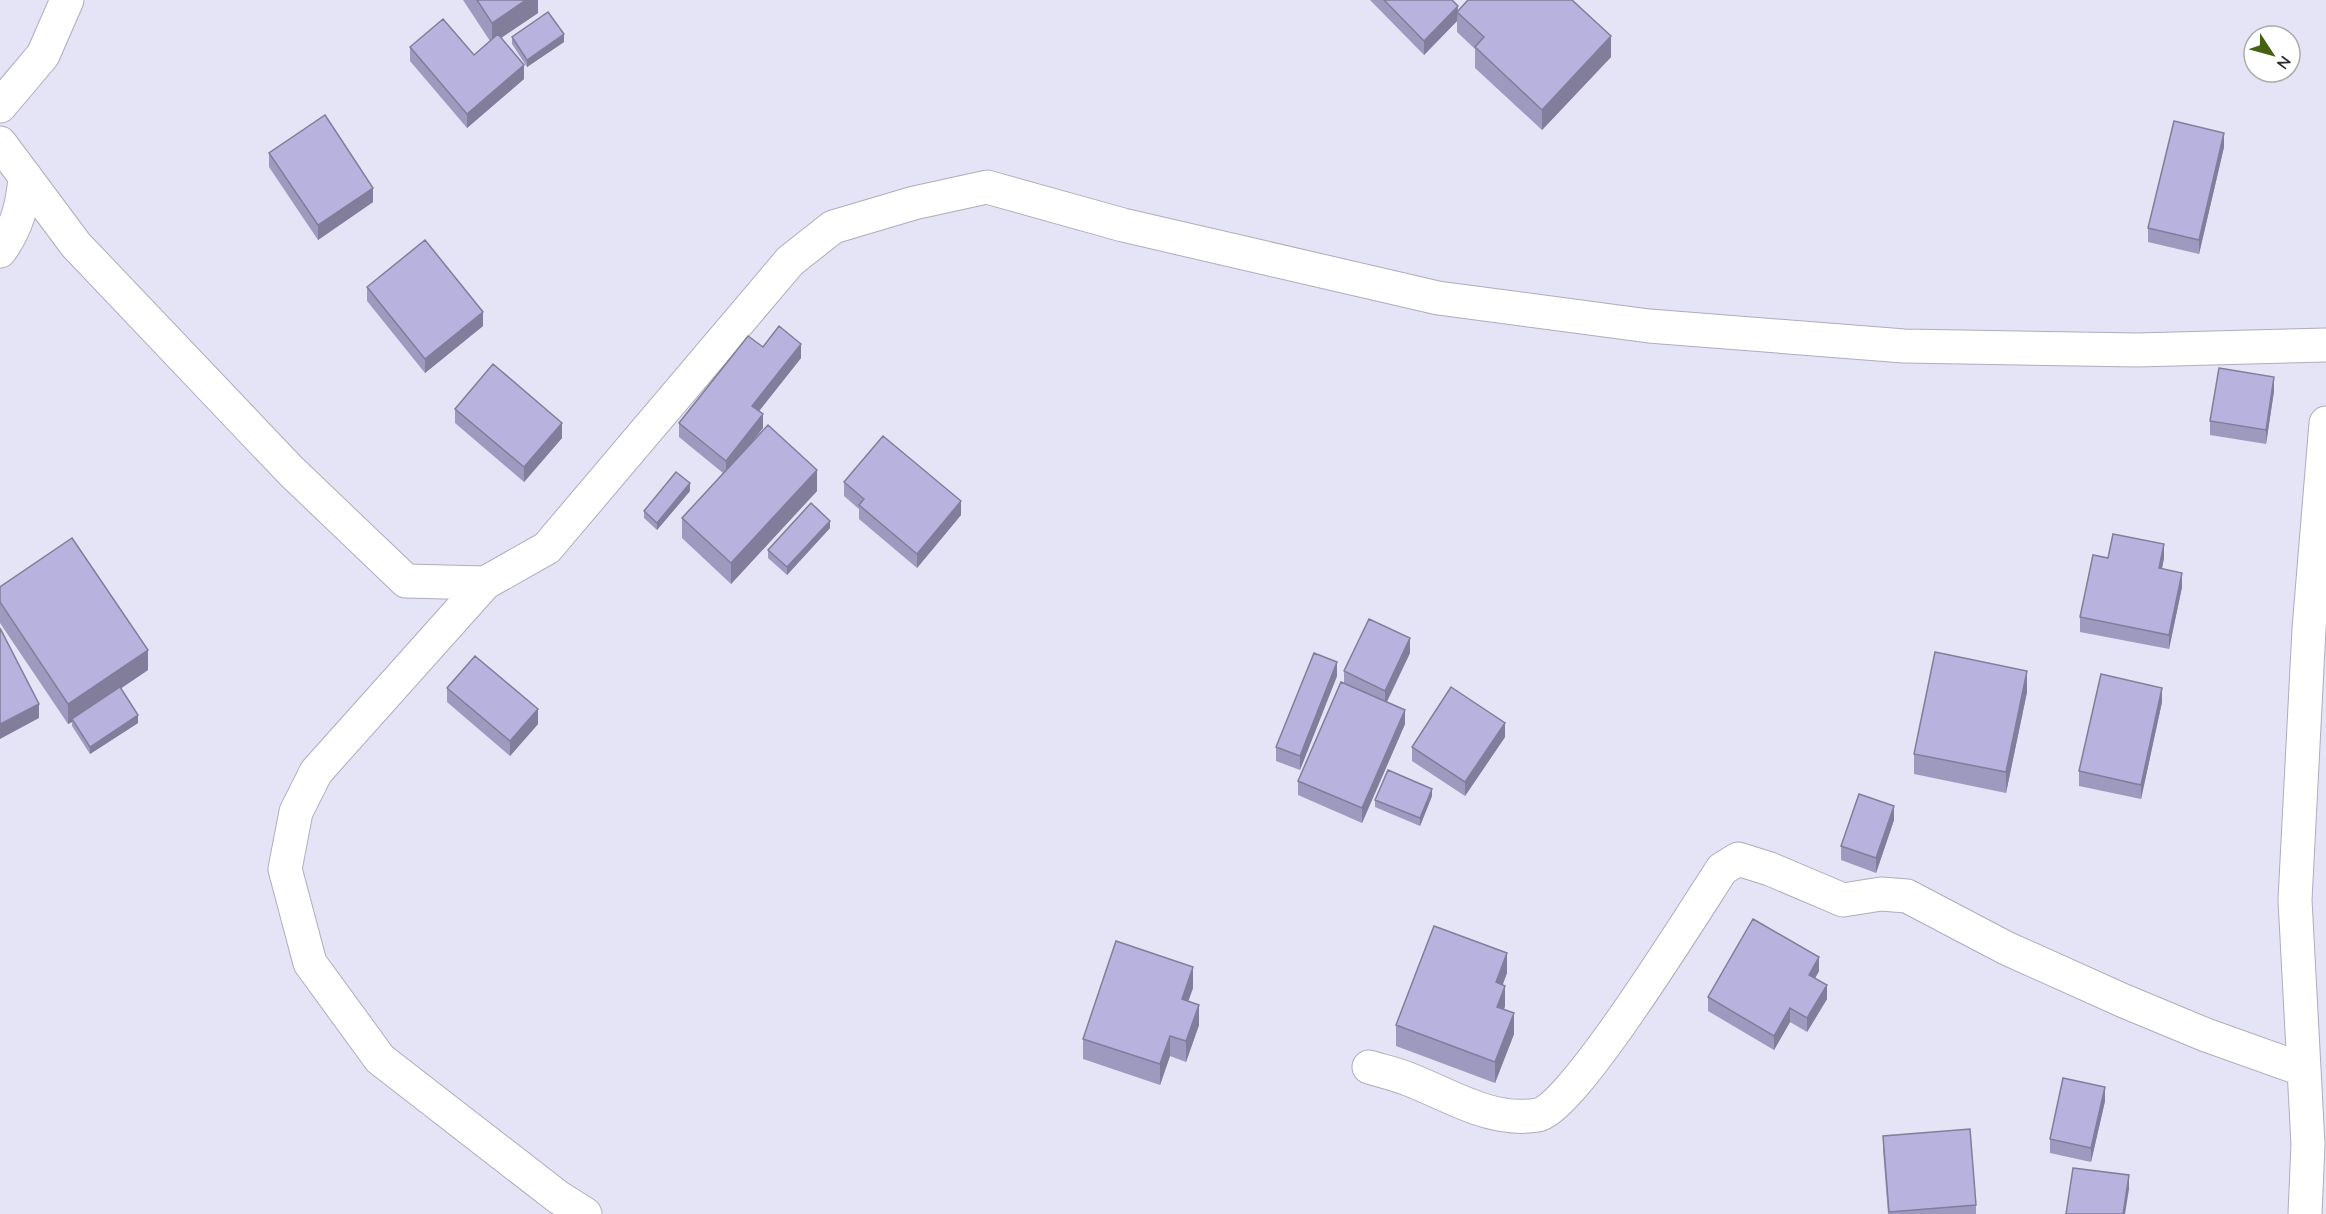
<svg xmlns="http://www.w3.org/2000/svg" width="2326" height="1214" font-family="Quicksand,sans-serif">
	<style>
		.lines { fill: none; stroke-linecap: round; stroke-linejoin: round }
		.minor-casing { stroke: #aeacbe; stroke-width: 35 }
		.minor { stroke: #fff; stroke-width: 33 }
		.wall { fill: #9e9abf }
		.shaded-wall { fill: #817d9b }
		.building { fill: #b8b3de; stroke: #817d9b; stroke-width: 1.5 }
	</style>
	<rect width="100%" height="100%" fill="#e5e3f6"/>
	<g class="lines">
		<defs>
			<path id="minor" d="M0 106 43 55 67 0
				M0 143 76 245 291 471 406 581 485 583 547 548 790 261 833 227 914 203 987 187 1123 225 1438 298 1649 326 1904 346 2137 350 2326 345
				M0 251C17 227 23 205 25 176
				M485 583 316 772 296 812 285 869 310 963 380 1059 558 1197 585 1214
				M1369 1067C1382 1071 1396 1074 1408 1079 1450 1095 1491 1123 1538 1115 1572 1110 1697 907 1722 869L1738 859 1770 869 1843 900 1881 894 1907 896 2006 948 2124 1001 2206 1035 2304 1070
				M2305 1214 2308 1144 2295 900 2309 629 2326 423"/>
		</defs>
		<use href="#minor" class="minor-casing"/>
		<use href="#minor" class="minor"/>
	</g>
	<path class="wall" d="M463 0H538V13L501 38 524 79 467 128 410 61V47L474 55 490 41Z
		M1370 0H1452L1458 11 1611 57 1542 130 1475 68V49L1457 32V21L1424 55Z
		M512 37 564 42 527 67 512 44Z
		M2224 147 2199 254 2148 242V228Z
		M269 153 373 202 318 240 269 167Z
		M367 287 483 326 425 373 367 301Z
		M763 347 801 358 759 411 763 428 754 439 817 491 731 584 682 538V518L723 473 679 437V423Z
		M2274 391 2266 444 2210 435V421Z
		M455 409 562 438 524 482 455 423Z
		M844 482 961 515 917 568 859 519V509L844 496Z
		M690 491 657 530 644 518V511Z
		M830 528 787 575 768 558V550Z
		M2108 558H2164L2162 569 2182 587 2169 649 2080 632V617Z
		M0 587 148 670 121 688 138 723 90 754 72 726V722L68 724 0 623Z
		M1410 653 1387 702 1405 724 1362 823 1298 795V781L1344 683V671Z
		M1337 676 1300 770 1276 761V747Z
		M447 688 538 724 510 756 447 702Z
		M2027 692 2006 793 1914 774V754Z
		M2162 702 2141 799 2079 786V771Z
		M1505 737 1465 796 1412 761V747Z
		M1432 796 1420 826 1375 807V800Z
		M1894 820 1876 873 1841 860V846Z
		M1819 971 1815 978 1827 999 1807 1032 1790 1022 1774 1050 1708 1011V997Z
		M1507 973 1502 985 1505 1006 1504 1010 1514 1034 1495 1083 1396 1046V1025Z
		M1193 988 1188 1001 1199 1025 1186 1062 1170 1056 1160 1085 1083 1059V1039Z
		M2105 1101 2091 1162 2050 1153V1139Z
		M1883 1136 1976 1205V1214H1888L1883 1150Z"/>
	<path class="shaded-wall" d="M526 0H538V13L492 44V23Z
		M1458 6 1457 21 1424 55V41Z
		M564 34V42L527 67V60Z
		M1611 36V57L1542 130V110Z
		M524 65V79L467 128V114Z
		M2224 133V147L2199 254V240Z
		M373 188V202L318 240V225Z
		M483 312V326L425 373V359Z
		M801 344V358L752 420V406Z
		M2274 377V391L2266 444V430Z
		M763 414V428L726 475V461Z
		M562 423V438L524 482V467Z
		M817 470V491L731 584V563Z
		M690 483V491L657 530V523Z
		M961 501V515L917 568V554Z
		M830 521V528L787 575V567Z
		M2164 544V558L2159 582V568Z
		M2182 573V587L2169 649V635Z
		M1410 638V653L1385 705V691Z
		M148 650V670L73 721 72 719V722L68 724V704Z
		M1337 662V676L1300 770V756Z
		M2027 671V692L2006 793V772Z
		M2162 688V702L2141 799V785Z
		M39 704V718L0 739V724Z
		M538 709V724L510 756V741Z
		M1405 710V724L1362 823V808Z
		M138 715V723L90 754V747Z
		M1505 723V737L1465 796V782Z
		M1432 789V796L1420 826V818Z
		M1894 806V820L1876 873V858Z
		M1507 953V973L1496 1003V982Z
		M1819 957V971L1809 989V975Z
		M1193 967V988L1182 1019V999Z
		M1827 985V999L1807 1032V1018Z
		M1505 986V1006L1497 1028V1007Z
		M1199 1005V1025L1186 1062V1041Z
		M1790 1008V1022L1774 1050V1036Z
		M1514 1013V1034L1495 1083V1062Z
		M1170 1036V1056L1160 1085V1064Z
		M2105 1087V1101L2091 1162V1148Z
		M2129 1175V1189L2125 1214H2123Z"/>
	<path class="building" d="M477 0H526L492 23Z
		M1384 0H1452L1458 6 1424 41Z
		M1468 0H1572L1611 36 1542 110 1475 47 1484 37 1457 12Z
		M548 12 564 34 527 60 512 37Z
		M443 19 474 55 498 34 524 65 467 114 410 47Z
		M325 115 373 188 318 225 269 153Z
		M2174 121 2224 133 2199 240 2148 228Z
		M425 240 483 312 425 359 367 287Z
		M779 326 801 344 752 406 763 414 726 461 679 423 748 336 763 347Z
		M493 364 562 423 524 467 455 409Z
		M2219 368 2274 377 2266 430 2210 421Z
		M768 425 817 470 731 563 682 518Z
		M883 436 961 501 917 554 859 505 864 499 844 482Z
		M676 472 690 483 657 523 644 511Z
		M811 503 830 521 787 567 768 550Z
		M2113 534 2164 544 2159 568 2182 573 2169 635 2080 617 2093 555 2108 558Z
		M72 538 148 650 68 704 0 602V587Z
		M1369 619 1410 638 1385 691 1344 671Z
		M0 628 39 704 0 724Z
		M1935 652 2027 671 2006 772 1914 754Z
		M1314 653 1337 662 1300 756 1276 747Z
		M475 656 538 709 510 741 447 688Z
		M2101 674 2162 688 2141 785 2079 771Z
		M1341 682 1405 710 1362 808 1298 781Z
		M120 687 138 715 90 747 72 719Z
		M1451 687 1505 723 1465 782 1412 747Z
		M1388 770 1432 789 1420 818 1375 800Z
		M1859 794 1894 806 1876 858 1841 846Z
		M1753 919 1819 957 1809 975 1827 985 1807 1018 1790 1008 1774 1036 1708 997Z
		M1434 926 1507 953 1496 982 1505 986 1497 1007 1514 1013 1495 1062 1396 1025Z
		M1116 941 1193 967 1182 999 1199 1005 1186 1041 1170 1036 1160 1064 1083 1039Z
		M2063 1078 2105 1087 2091 1148 2050 1139Z
		M1970 1129 1976 1205 1889 1212 1883 1136Z
		M2073 1168 2129 1175 2123 1214H2066Z"/>
	<g transform="translate(2272 54) rotate(126)"><circle r="28" fill="#ffffff" stroke="#ababad" stroke-width="1.5"/>
	<path d="M0-4.5L10 22L0 15L-10 22Z" fill="#466111"/>
	<text y="-9" font-size="16" font-weight="bold" text-anchor="middle" fill="#2d2c33">N</text>
	</g>
</svg>
